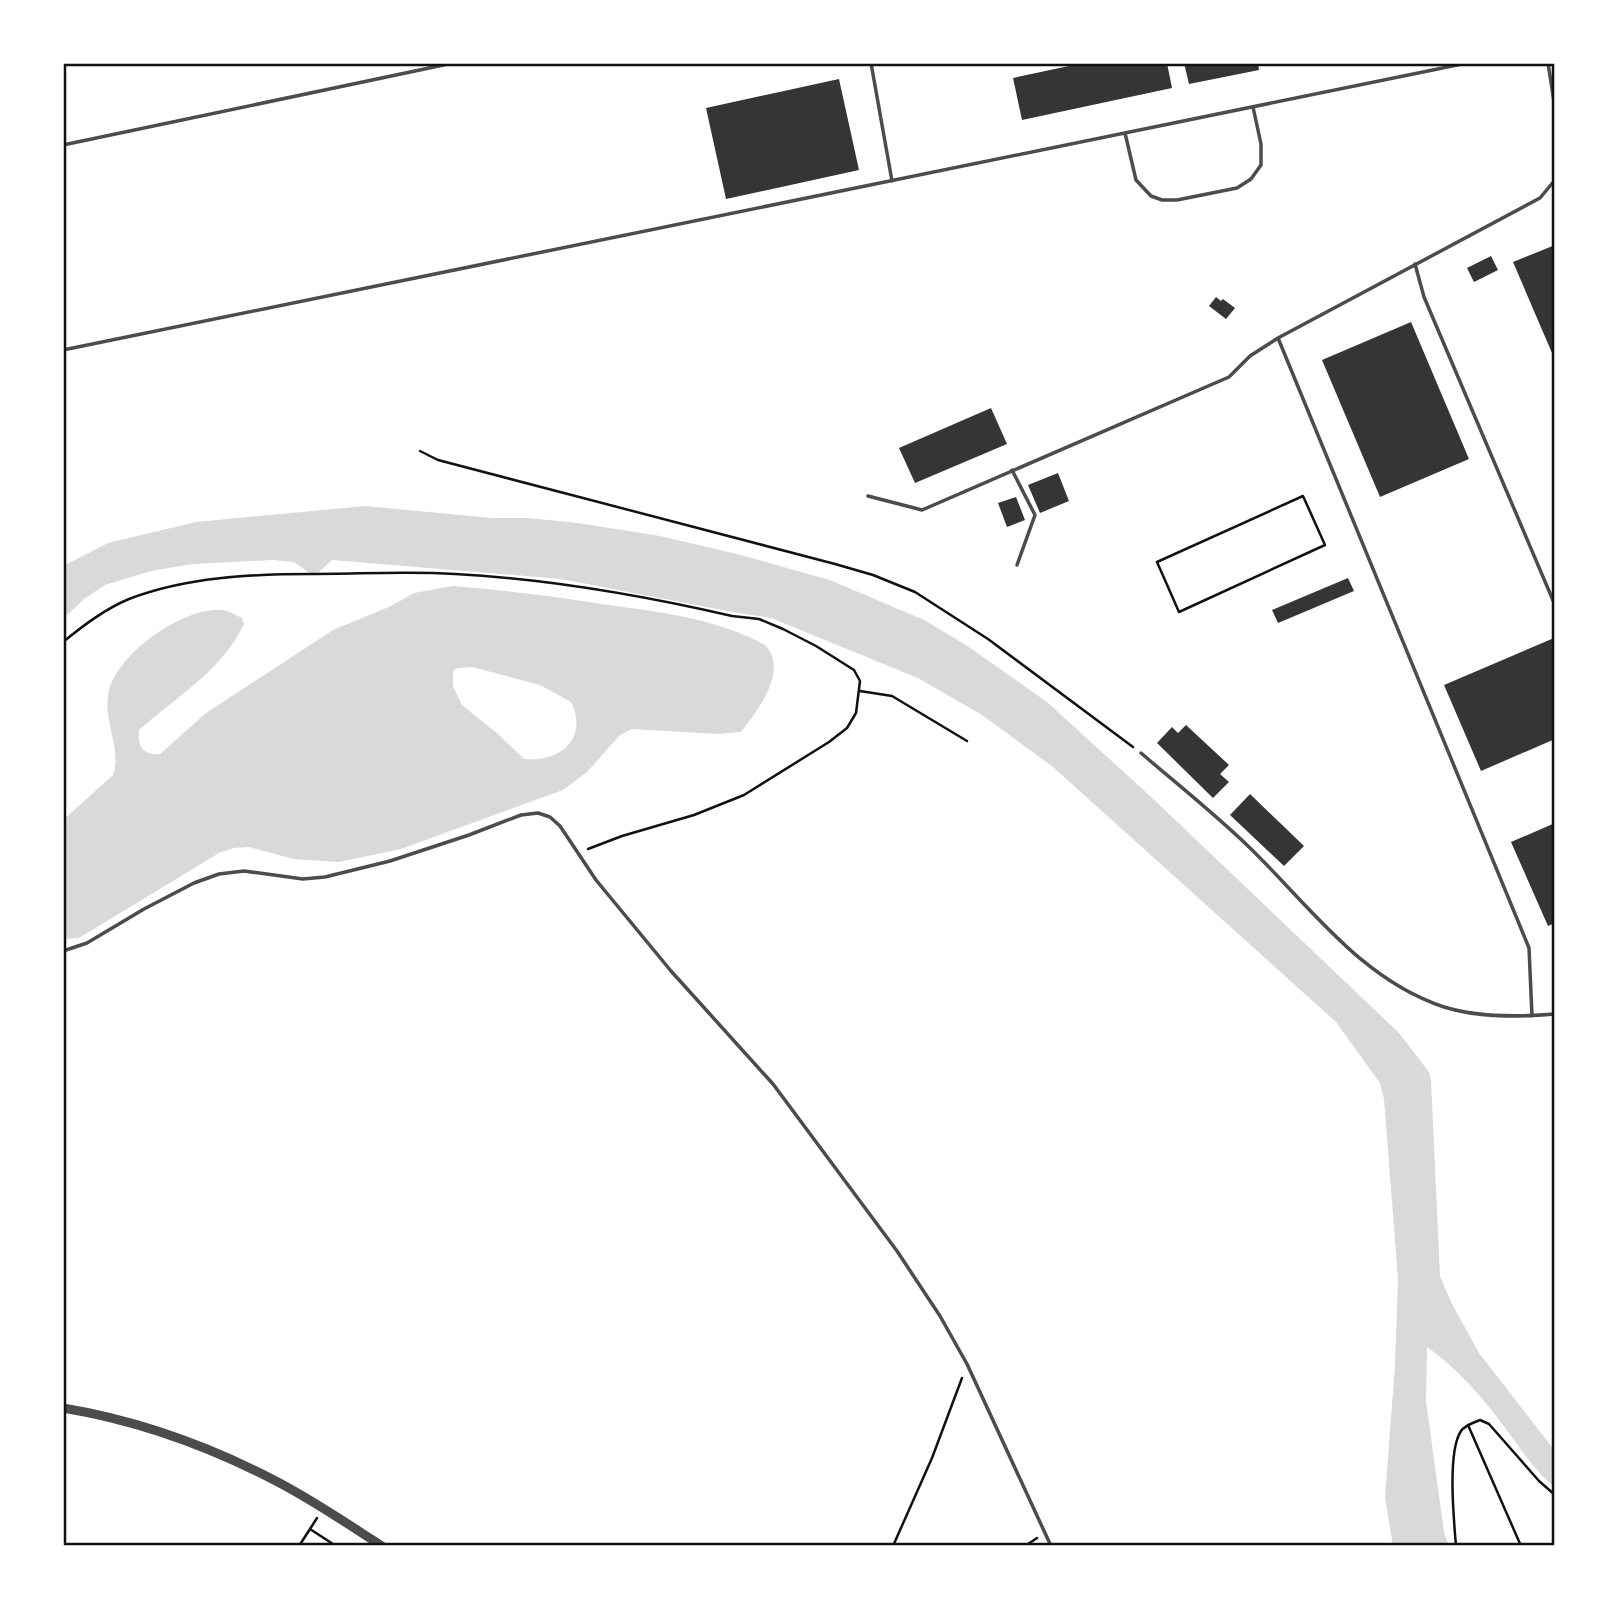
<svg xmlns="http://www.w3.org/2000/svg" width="1618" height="1609" font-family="'Asap Condensed',sans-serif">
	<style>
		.water { fill: #d9d9d9; fill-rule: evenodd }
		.building { fill: #353535 }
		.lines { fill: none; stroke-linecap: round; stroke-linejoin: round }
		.path { stroke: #111; stroke-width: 2.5 }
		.service { stroke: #4c4c4c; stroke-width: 3.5 }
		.tertiary { stroke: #4c4c4c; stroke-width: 9 }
		.neatline { fill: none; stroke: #111; stroke-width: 2.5 }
	</style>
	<rect width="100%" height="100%" fill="#fff"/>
	<path class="water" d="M365 506 492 518H528L578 523 660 536 737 554 830 580 924 620 966 645 1047 702 1149 795 1399 1033 1429 1072 1431 1080 1440 1276 1451 1302 1479 1353 1555 1451V1487C1533 1470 1520 1447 1503 1425 1481 1396 1457 1368 1427 1347L1426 1401 1444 1532 1449 1546H1393L1385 1497 1395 1365 1398 1279 1384 1099 1380 1083 1336 1022 1053 767 982 715 918 678 771 618 727 611 561 579 332 560 318 573 311 574 294 562 272 560 192 564 151 571 105 585 84 599 63 619V566L108 543 196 522Z
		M453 586C506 590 557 597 609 605 661 612 718 619 765 645 789 670 758 710 741 732L718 734 632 729 620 735 587 772 563 790 401 849 339 862 293 859 249 847 233 848 219 853 79 938 63 939V820L113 775C122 751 104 723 108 696 113 656 182 607 222 610 229 611 236 615 242 618L244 624C222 671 176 697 139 730 137 746 143 756 160 754L206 713 333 630 391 606 414 593ZM472 667 540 685 571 702C589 738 560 763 524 759L498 734 462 705 453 686V671L457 668Z"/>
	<path class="building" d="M1083 63H1167L1172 88 1022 120 1013 78Z
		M1184 63H1258L1259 70 1189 84Z
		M839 79 859 170 726 199 706 108Z
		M1555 245V360L1513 262Z
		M1491 256 1498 270 1474 282 1467 268Z
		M1216 297 1221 301 1223 299 1235 308 1226 319 1209 306Z
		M1411 322 1469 459 1380 497 1322 360Z
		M991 408 1007 444 915 483 899 448Z
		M1058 473 1069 501 1040 513 1028 485Z
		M1016 497 1025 520 1007 527 998 503Z
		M1348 578 1354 591 1278 623 1272 610Z
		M1554 638 1555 739 1481 771 1444 685Z
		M1186 725 1229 765 1220 774 1229 782 1213 798 1157 743 1172 727 1178 733Z
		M1250 794 1304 846 1284 866 1230 815Z
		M1555 823V923L1548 926 1511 842Z"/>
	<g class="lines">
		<path class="path" d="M420 451 438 460 835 564 873 575 915 592 988 639 1133 747
			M1303 496 1325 545 1179 612 1157 562Z
			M63 642C84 625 105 609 129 599 186 577 252 574 312 574 359 574 407 571 455 574 549 579 641 595 732 616L759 619 783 629 816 646 854 670 860 681 856 713 847 728 829 742 744 795 694 815 622 836 588 849
			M860 691 892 696 967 741
			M1468 1425 1521 1546
			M317 1518 310 1529 336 1546
			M299 1546 310 1529
			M893 1546 932 1458 962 1378
			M1025 1546 1037 1538
			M1456 1546C1454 1521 1447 1452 1461 1431 1465 1425 1473 1423 1480 1420L1489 1424 1539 1481 1555 1495"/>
		<path class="service" d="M871 63 892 181
			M1548 63 1555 108
			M1125 133 1136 180 1151 196 1162 200H1177L1237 188 1251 179 1261 165V144L1253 107
			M63 145 453 63
			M1415 264 1424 297 1555 605
			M63 350 1467 63
			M1012 470 1035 515 1017 565
			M868 496 922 510 1229 377 1250 356 1278 338
			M1141 753C1177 784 1215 814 1249 847 1309 905 1361 980 1444 1007 1479 1018 1519 1017 1555 1014
			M63 951 87 943 144 909 194 883 219 874 244 871 303 879 325 877 390 861 469 835 521 815 538 813 550 817 560 826 596 880 671 971 773 1084 897 1251 940 1316 967 1364 1051 1546
			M1532 1016 1529 948 1278 338 1540 198 1555 180"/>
		<path class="tertiary" d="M63 1408C136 1420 206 1445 272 1479 310 1498 346 1523 382 1546"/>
	</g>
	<rect width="1618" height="1609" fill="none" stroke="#ffffff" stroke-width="130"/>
	<rect x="65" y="65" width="1488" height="1479" class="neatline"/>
</svg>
